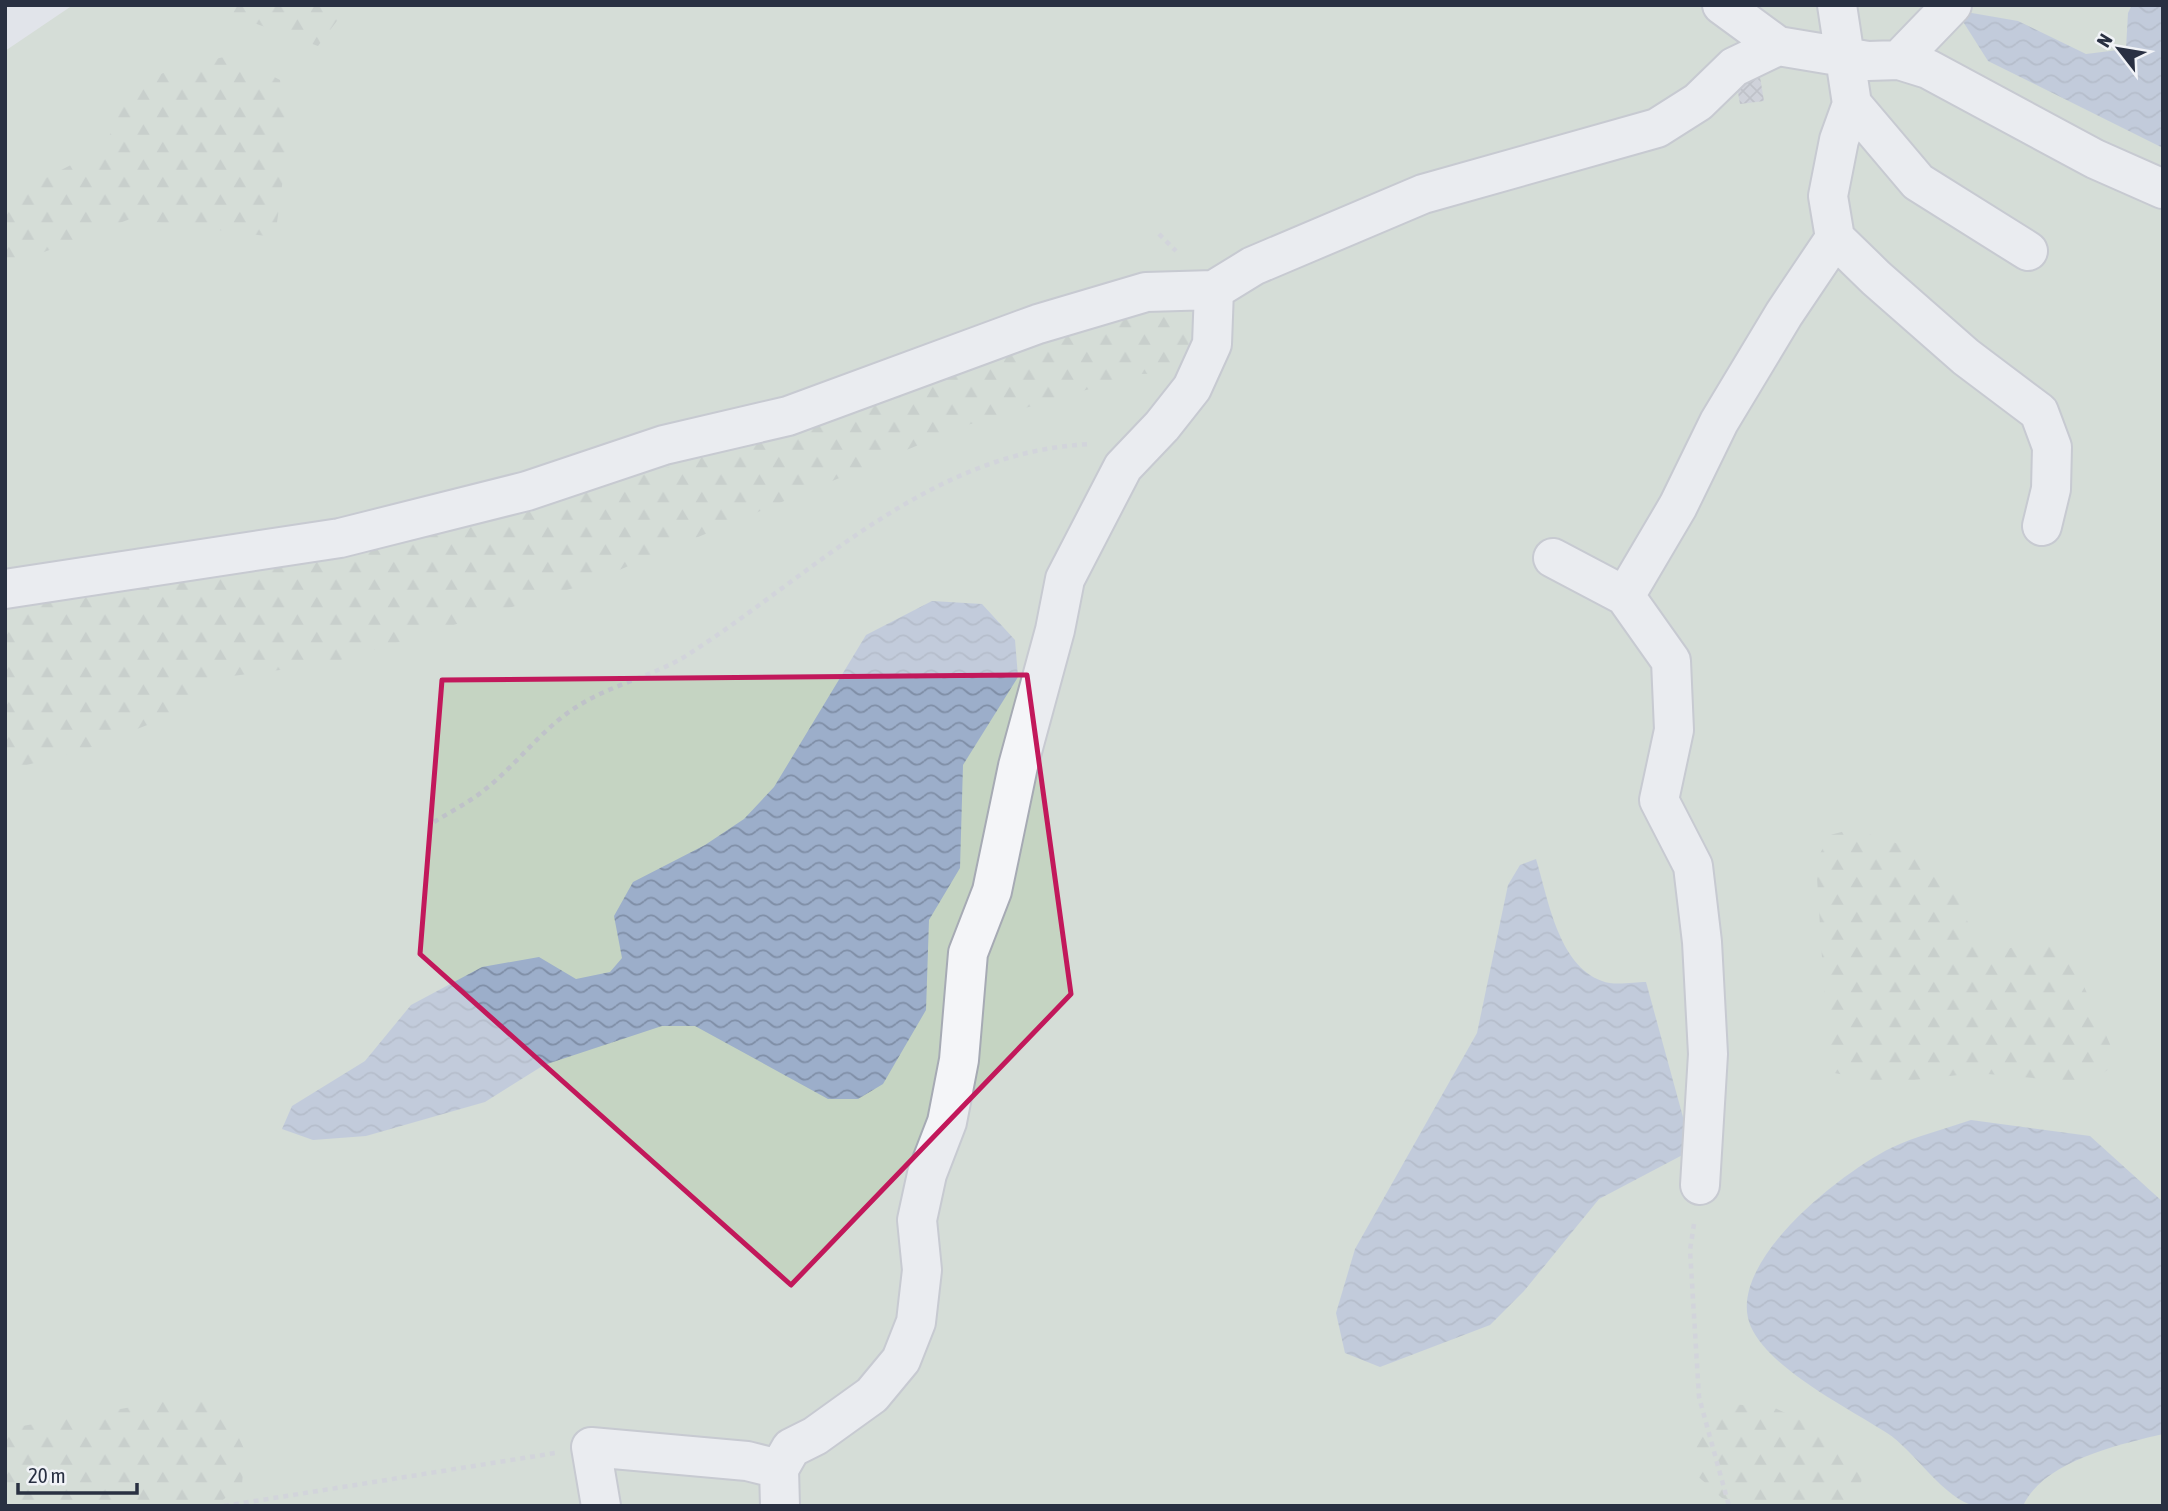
<svg xmlns="http://www.w3.org/2000/svg" width="2168" height="1511" font-family="'Asap Condensed',sans-serif">
	<style>
		.grass { fill: #c5d4c2 }
		.forest { fill: url(#forest-firs) }
		.water { fill: url(#water-waves) }
		.building { fill: url(#building-cross-hatch) }
		.lines { fill: none; stroke-linecap: round; stroke-linejoin: round }
		.minor-casing { stroke: #a6aab4; stroke-width: 42 }
		.path { stroke: #bfc2c9; stroke-width: 4.5; stroke-dasharray: 5 5; stroke-linecap: butt }
		.minor { stroke: #f4f5f8; stroke-width: 38 }
		.marked { fill: none; stroke: #c2185b; stroke-width: 5; stroke-linejoin: round }
	</style>
	<defs>
		<pattern id="forest-firs" width="22" height="20" patternUnits="userSpaceOnUse" patternTransform="scale(1.75)"><rect width="22" height="20" fill="#c5d4c2"/><path d="M5 1l3.5 6h-7zM16 11l3.5 6h-7z" fill="#a9b6a8"/></pattern>
		<pattern id="water-waves" width="16" height="10" patternUnits="userSpaceOnUse" patternTransform="scale(1.75)"><rect width="16" height="10" fill="#9caeca"/><path d="M0 5q4-4 8 0t8 0" fill="none" stroke="#7f8ea6"/></pattern>
		<pattern id="building-cross-hatch" width="8" height="8" patternUnits="userSpaceOnUse" patternTransform="scale(1.75)"><rect width="8" height="8" fill="#b8bdc7"/><path d="M0 0l8 8M0 8l8-8" fill="none" stroke="#969aa3"/></pattern>
	</defs>
	<rect width="100%" height="100%" fill="#e1e4ea"/>
	<path class="grass" d="M73 5H2163V1506H5V51Z"/>
	<path class="forest" d="M234 5H349L318 46 223 12Z
		M233 55 280 80 288 142 275 237 130 219 5 267V202L26 188 104 148 133 83 188 65Z
		M1183 296C1196 322 1190 347 1180 373L1140 374 964 426 583 585 328 664 232 676 170 716 89 748 5 771V604L564 498 779 434 1026 340Z
		M1853 829 1896 843 1934 872 1958 894 1970 929 1999 950 2039 943 2068 951 2118 1062 2090 1083 1976 1073 1888 1083 1829 1072 1816 861 1830 835Z
		M201 1395 226 1410 245 1451 242 1484 218 1504 5 1506V1429Z
		M1732 1404 1775 1408 1840 1439 1864 1470 1856 1503 1852 1506H1755L1722 1498 1692 1471C1689 1430 1692 1418 1732 1404Z"/>
	<path class="water" d="M2132 5H2163V148L1988 61 1962 20 1966 12 2018 21 2086 54 2126 49 2128 13Z
		M932 601 982 604 1015 640 1018 677 963 765 960 868 929 920 926 1010 883 1084 858 1099H828L695 1026H662L544 1065 485 1102 366 1136 313 1140 282 1129 292 1106 365 1061 411 1005 482 967 539 957 576 979 610 972 622 958 614 916 633 882 705 845 744 819 774 787 866 635Z
		M1536 859C1548 898 1558 965 1602 981 1614 986 1634 982 1646 982L1692 1150 1599 1199 1524 1291 1490 1325 1380 1367 1345 1353 1336 1313 1355 1249 1477 1033 1508 885 1520 865Z
		M1971 1120 2090 1136 2163 1202V1434C2121 1444 2043 1461 2023 1506 2008 1506 1991 1508 1976 1506 1945 1501 1912 1448 1887 1433 1848 1408 1770 1369 1751 1327 1723 1264 1842 1172 1891 1148 1916 1136 1945 1129 1971 1120Z"/>
	<path class="building" d="M1760 77 1764 101 1740 104 1736 81Z"/>
	<g class="lines">
		<defs>
			<path id="minor" d="M1722 5 1778 46
				M1837 5 1852 104 1918 182 2028 251
				M1899 60 1952 5
				M1852 104 1839 140 1828 196 1835 238 1876 278 1966 357 2039 412 2052 447 2051 489 2042 526
				M1553 558 1625 596 1671 661 1674 730 1659 800 1693 866 1702 942 1708 1054 1700 1185
				M5 589 340 538 527 491 664 445 788 416 1038 324 1146 292 1214 290 1253 266 1423 194 1657 128 1698 102 1734 67 1778 46 1868 61 1899 60 1928 69 2095 159 2163 189
				M1625 596 1678 506 1719 422 1784 314 1835 238
				M601 1506 591 1447 747 1461 779 1469
				M780 1506 779 1469 791 1448 815 1436 872 1395 901 1360 916 1322 922 1270 917 1220 927 1174 947 1122 959 1060 968 953 992 891 1018 766 1055 630 1065 579 1123 467 1162 426 1192 388 1212 344 1214 290"/>
		</defs>
		<use href="#minor" class="minor-casing"/>
		<path class="path" d="M1159 234 1176 251
			M434 822C450 812 468 803 483 791 517 765 542 728 578 706 612 684 655 676 689 654 816 572 932 450 1092 444
			M1694 1224 1690 1250 1699 1397 1729 1506
			M224 1506 555 1453"/>
		<use href="#minor" class="minor"/>
	</g>
	<path d="M0 0H2168V1511H0ZM1027 675 1071 994 791 1285 420 954 442 680Z" fill="#e1e4ea" fill-opacity=".55" fill-rule="evenodd"/>
	<path class="marked" d="M1027 675 1071 994 791 1285 420 954 442 680Z"/>
	<rect width="2168" height="1511" fill="none" stroke="#293042" stroke-width="14"/>
	<g transform="translate(2119 49) rotate(301)" stroke="#f1f3f7" stroke-width="5" paint-order="stroke">
	<path d="M0-5L12 26L0 18L-12 26Z" fill="#293042"/>
	<text y="-10" font-size="19" font-weight="bold" text-anchor="middle" fill="#293042">N</text>
	</g>
	<path d="M18 1483v10h119v-10" fill="none" stroke="#293042" stroke-width="3.5"/>
	<text x="28" y="1483" font-size="21" fill="#293042" stroke="#f1f3f7" stroke-width="5" paint-order="stroke">20 m</text>
</svg>
